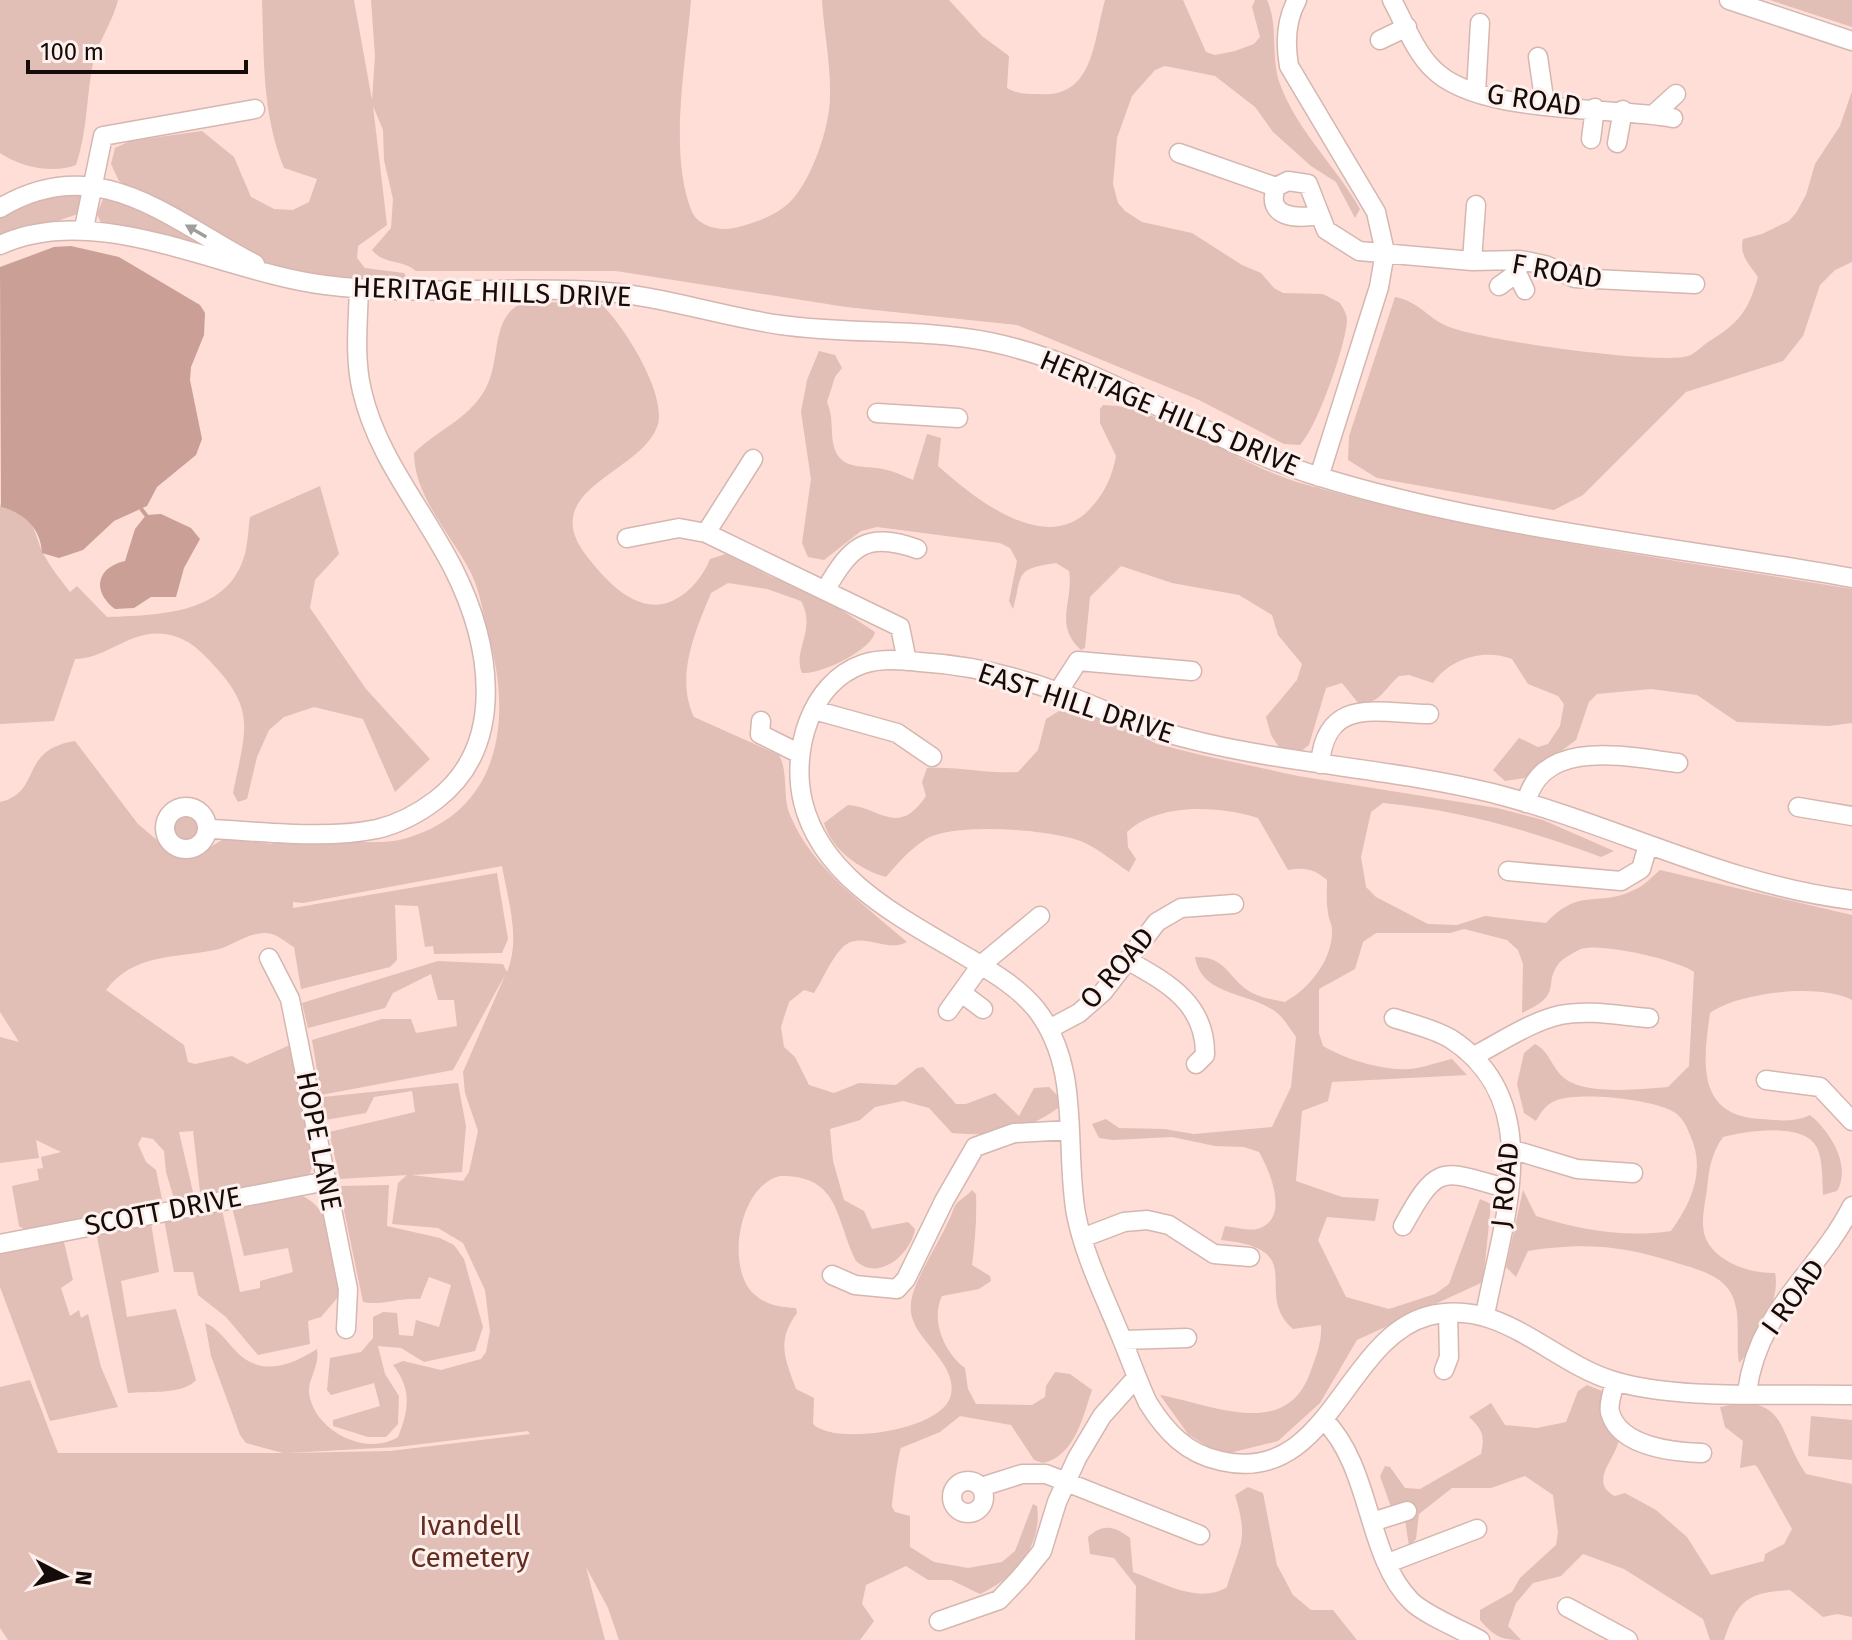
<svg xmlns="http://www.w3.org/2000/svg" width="1852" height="1640" font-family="'Fira Sans',sans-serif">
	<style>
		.green { fill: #e1beb6; fill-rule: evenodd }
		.water { fill: #ca9f95 }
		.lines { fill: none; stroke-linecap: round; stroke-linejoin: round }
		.stream { stroke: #ca9f95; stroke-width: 4 }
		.minor-casing { stroke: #d5b7b0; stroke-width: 21 }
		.minor { stroke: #fff; stroke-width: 18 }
		.oneway { fill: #a19d9d }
		.labels { text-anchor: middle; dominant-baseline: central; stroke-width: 6; stroke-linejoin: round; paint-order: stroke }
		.street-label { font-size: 28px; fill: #150b09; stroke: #fdf0ed }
		.park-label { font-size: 28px; fill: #632c20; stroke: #fdf0ed }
	</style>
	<rect width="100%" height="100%" fill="#feded7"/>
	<path class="green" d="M0 0H118C113 21 99 41 94 58 86 94 88 130 76 165 53 174 20 167 0 153Z
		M262 0H354L372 100 375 56 371 0H691C686 62 668 154 692 212 699 227 720 231 734 228 753 224 775 216 789 203 811 182 830 127 830 97 831 64 824 33 822 0H949L982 36 1009 56 1007 88C1017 94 1027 94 1038 94 1094 99 1093 42 1105 0H1183L1206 52 1215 55 1235 51 1254 44 1260 37 1252 7 1255 0H1267C1279 27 1270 56 1280 84 1297 131 1336 166 1360 209L1355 218 1336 182 1311 166 1273 132 1255 107 1215 76 1165 66 1155 70 1132 96 1117 138 1113 184 1118 203 1125 211 1142 222 1192 233 1242 265 1261 273 1274 288 1283 293 1323 294 1340 303C1343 308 1347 314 1347 320 1346 345 1317 428 1300 445L1284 444 1199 400 1017 325 846 307 616 271H416C402 259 384 265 372 250L391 228 393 199 384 160 383 130 373 106 387 225 358 246 357 258 365 268 404 273 409 281C366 279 322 278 281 267 229 254 167 207 119 181L111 164 115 148 130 141 202 131 234 157 251 197 274 209 293 210 309 202 317 179 284 168C262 114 264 57 262 0Z
		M1770 0H1852V27Z
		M1852 91V262L1835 270 1820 285 1803 336 1783 361 1686 392 1583 495 1554 510 1377 478 1348 460 1349 436 1395 297C1420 302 1426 317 1447 326 1477 340 1660 365 1688 356 1695 354 1702 346 1708 342 1739 323 1748 312 1758 277 1749 264 1739 255 1743 239L1762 234 1789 221 1796 213 1806 195 1815 164 1840 126Z
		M80 193 84 201 81 213 0 240V218C27 202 49 195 80 193Z
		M111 197 129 201 215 251 102 225 97 214 103 199Z
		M526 302 600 303C623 324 669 396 657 427 640 474 532 490 589 559 602 575 619 595 640 602 671 614 700 585 710 559L726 554 772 577 814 592 875 632C872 650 820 675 802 673 792 650 817 630 801 601L767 589 728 583 711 593C695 632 675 677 694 717L779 755C789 773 782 797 790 815 813 870 864 904 907 942 886 954 859 928 841 949 830 961 823 979 814 993L804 990 789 1002 781 1027 784 1047 795 1057 809 1085 834 1093 859 1083 896 1085 917 1068 923 1067 956 1104H966L995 1093 1019 1116 1034 1088 1049 1087 1060 1098 1058 1108C1027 1131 991 1137 952 1133L929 1108 903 1101 875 1107 860 1120 830 1129 833 1161 844 1200 864 1211 872 1229 908 1222 915 1229C911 1254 879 1282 856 1261 835 1218 840 1175 780 1176 738 1186 725 1270 755 1295 768 1306 780 1307 796 1308L797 1313C776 1341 785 1359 796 1389L814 1398 813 1424C834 1446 943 1431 951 1395 957 1365 921 1344 913 1320 909 1310 911 1299 914 1290 923 1266 939 1242 950 1218 952 1214 954 1205 958 1202 962 1198 968 1195 972 1190L976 1194C977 1218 975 1241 972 1265L990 1276 991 1281 979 1289 942 1296C930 1321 945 1353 965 1368L968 1389 976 1404 1032 1405 1045 1397 1046 1386 1055 1372 1070 1374 1092 1390C1083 1416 1075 1456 1043 1463L1034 1460 1011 1425 960 1416 940 1432 901 1448C898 1454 892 1499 892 1507L895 1512 910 1516V1547L934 1562 968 1568 1002 1562 1015 1551 1033 1504 1037 1506C1043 1546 1014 1579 980 1594L951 1580H928L906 1566 866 1585 862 1604 874 1621 860 1640H619L608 1608 586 1567 605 1640H8L0 1628V1387L30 1380 58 1453H283L246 1443 240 1435 211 1356 205 1323C217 1328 224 1338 233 1348 258 1377 287 1368 317 1349 320 1366 308 1378 309 1393 314 1431 366 1457 398 1437 409 1410 412 1389 393 1365L403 1361 441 1370 481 1359 486 1352 490 1331 485 1290 463 1243 438 1228 392 1224 398 1183 407 1175 340 1179 329 1132 415 1112 412 1091 374 1097 366 1113 325 1120 323 1097 458 1083 466 1126 462 1172 411 1175 463 1181 469 1172 478 1131 465 1093 463 1072 506 973 453 1070 321 1095 312 1040 382 1019H411L416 1033 457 1026 454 1000H438L431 974 393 993 385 1008 308 1028 302 1003 438 961 503 964 507 972C521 940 508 900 502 866L303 903 293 902V908L497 873 508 939 502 953 434 954 433 946 425 947 418 906 395 905 397 960 390 967 301 989 294 947C287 943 279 936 272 934 253 929 236 944 219 949 177 959 134 952 106 990L184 1045 188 1062 195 1064 232 1056 247 1064 290 1045 313 1165 309 1176 211 1194 200 1192 193 1131 179 1132 193 1192 191 1198 175 1202 166 1172 164 1151 153 1139 142 1137 138 1144 146 1162 156 1170 163 1204 25 1230 19 1226 12 1186 39 1180 37 1169 43 1168 41 1157 61 1152 36 1140 39 1158 0 1163V1037L19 1042 0 1012V802C43 792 18 750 75 741L138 824 171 852 204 851 225 838 272 844 285 836C319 837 375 848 407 838 501 810 512 719 489 637 483 616 481 593 471 573 452 535 414 497 414 453 439 428 475 417 489 381 500 354 492 312 526 302ZM528 1431 530 1434 390 1451 287 1453 397 1447Z
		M819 351 835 355 842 368 835 377 827 402C834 418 830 431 834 447 841 471 864 465 883 469 893 471 904 476 913 480L927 434 941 438 938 466C973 497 1044 556 1089 510 1104 494 1112 478 1116 456L1100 423V409L1103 405 1118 406C1181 419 1236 463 1297 482 1478 535 1667 558 1852 589V723L1829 726 1737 722 1697 695 1651 689 1597 694 1589 702 1576 740 1525 778 1505 781 1493 770 1519 738 1538 747 1548 744 1560 726 1564 704 1558 696 1528 684 1512 659C1484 648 1449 659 1433 683L1409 675 1399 676C1384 689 1381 703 1359 704L1342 683 1326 688 1309 745 1300 752 1280 749 1271 735 1266 717 1297 680 1302 664 1278 635 1272 615 1239 595 1172 583 1121 566 1090 597 1085 648 1081 650C1053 624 1074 602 1069 571L1056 563C1014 569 1023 573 1013 609L1009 601 1017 561 1010 548 1000 543 877 527 861 531 824 560 808 557 802 543 811 479 801 412 807 380Z
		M320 486 339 554 315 580 310 608 366 689 430 759 395 792 363 719 314 707 284 717 269 730 257 757 247 799 238 802 233 793C247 724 257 708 204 655 190 640 171 631 149 634 123 638 101 659 75 659L54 721 0 724V503L1 507C38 517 31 528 44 555 51 568 61 580 70 592L77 586 107 617C156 615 224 615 243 560 248 547 248 530 250 517Z
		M1059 711 1102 717 1157 744 1201 755 1298 776 1497 808 1543 820 1614 851 1601 857C1530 830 1458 810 1383 803L1371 812 1361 857 1366 887 1376 897 1428 924 1457 925 1485 916 1546 923C1581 886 1598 908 1634 890 1644 886 1652 877 1660 870L1852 915V1000C1820 983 1739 992 1710 1013 1703 1062 1696 1115 1760 1119 1779 1120 1793 1123 1810 1115 1830 1131 1852 1166 1837 1191L1823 1195C1822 1181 1823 1163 1818 1150 1808 1121 1747 1131 1723 1137 1711 1154 1709 1169 1707 1189 1705 1204 1701 1219 1704 1233 1711 1261 1750 1274 1775 1273 1781 1299 1757 1344 1739 1363 1735 1340 1743 1311 1729 1290 1719 1275 1697 1269 1680 1264 1624 1246 1587 1242 1528 1251L1516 1277 1506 1267 1523 1190 1536 1216C1581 1230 1624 1238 1671 1231 1692 1202 1706 1169 1690 1135 1686 1125 1682 1116 1672 1111 1649 1099 1582 1092 1557 1100 1546 1104 1541 1112 1536 1121L1524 1113 1517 1084 1524 1053 1535 1044C1551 1053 1550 1065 1563 1077 1583 1096 1643 1089 1668 1087L1689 1066 1694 972C1678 960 1600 942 1581 949 1576 951 1564 958 1560 962 1541 985 1566 993 1522 1013L1523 964 1518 950 1507 940 1464 929 1450 933H1376L1363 942 1355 969 1319 989V1033L1323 1046C1345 1059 1383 1071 1409 1069 1423 1068 1438 1062 1452 1059L1467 1075 1332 1082 1328 1101 1302 1111 1296 1181 1342 1197 1379 1199 1375 1221 1327 1217 1318 1240 1346 1297 1389 1309 1435 1294 1449 1284 1480 1199 1491 1204 1483 1282 1357 1340 1320 1403 1278 1441 1221 1455 1188 1434 1160 1395C1213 1405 1286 1440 1310 1373 1316 1356 1322 1343 1321 1325L1293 1329C1251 1292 1312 1249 1221 1240L1225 1226C1234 1227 1248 1231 1257 1229 1291 1220 1270 1171 1259 1152L1244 1147 1215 1146 1172 1137 1113 1140 1099 1138 1092 1124 1106 1119 1119 1128 1164 1129 1194 1134 1272 1127 1291 1087 1296 1037C1290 1029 1284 1018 1276 1012 1248 991 1202 997 1195 957 1222 957 1225 970 1242 986 1254 997 1270 999 1285 1002 1309 989 1333 960 1332 930 1332 924 1328 918 1328 912 1326 901 1327 890 1327 880 1314 869 1305 867 1288 870L1258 818C1220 806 1159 802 1127 832L1128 847 1136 859 1129 872C1114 862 1099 849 1083 842 1053 829 954 822 926 839 910 849 898 863 886 877 860 870 831 849 824 823L848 805C880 807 898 838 926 796L922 782 927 768C958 766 987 774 1018 772L1038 750 1046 719Z
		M173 830a15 15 0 1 1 30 0a15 15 0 1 1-30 0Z
		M389 1185 387 1226 440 1238 454 1245 464 1259 483 1327 475 1351 424 1362 401 1348 378 1346 385 1374 399 1396 398 1424 386 1437H368L333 1426V1420L380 1406 374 1383 331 1395 327 1390 330 1358 361 1352 373 1338V1317L383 1312 397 1313 399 1335 413 1336 416 1320 439 1327 451 1285 429 1277 420 1299C400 1297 382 1306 363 1302L339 1186Z
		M303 1196C336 1213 339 1261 339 1296L321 1317 308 1321 310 1344 258 1355 226 1317 198 1295 193 1272H174L164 1220 222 1210 240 1292 260 1288V1281L293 1272 288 1248 244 1256 232 1207Z
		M151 1223 159 1272 121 1281 127 1317 176 1309 196 1380C184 1395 146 1391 128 1393L96 1232Z
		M63 1238 73 1280 61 1288 70 1316 79 1310 81 1318 88 1314 101 1367 118 1407 50 1421 0 1287V1253Z
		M1587 1385 1602 1391 1603 1412 1619 1440C1615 1460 1588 1482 1615 1496L1625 1493 1656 1510 1687 1537 1711 1575 1764 1561 1765 1554 1784 1544 1792 1529 1758 1468 1755 1465 1740 1468 1743 1441 1725 1427 1720 1407C1788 1392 1777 1432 1806 1474L1852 1484V1617L1837 1614 1823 1617 1790 1590C1748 1593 1738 1599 1724 1640H1710L1703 1619 1624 1569 1583 1554 1561 1576 1533 1583 1516 1603 1508 1626 1521 1640C1500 1640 1493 1635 1480 1620V1610L1512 1592 1520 1578 1556 1545 1558 1533 1553 1495 1525 1476 1491 1488H1452L1419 1514 1416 1539 1409 1546 1405 1520 1391 1507 1380 1476 1385 1466 1390 1467 1405 1488 1420 1489 1481 1454C1485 1436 1483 1430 1469 1417L1491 1403 1505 1425 1537 1428 1566 1422 1578 1391Z
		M1811 1416 1852 1420V1460L1808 1456Z
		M1248 1487 1263 1493 1277 1565 1293 1595 1311 1610H1333L1357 1640H1135L1136 1586 1114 1558 1090 1554 1088 1537C1103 1523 1115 1526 1130 1538L1133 1572C1161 1582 1199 1605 1227 1587 1240 1543 1249 1541 1235 1495Z"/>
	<path class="water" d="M71 246 119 257 200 305 205 313 204 335 191 367 190 380 202 439 196 455 157 487 147 506 114 521 83 550 59 558 42 553C41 528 24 513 1 507L0 267 54 247Z
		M161 514 191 528 200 539 184 568 176 597H151L134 608 115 609C91 591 97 567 125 561L135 529 146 515Z"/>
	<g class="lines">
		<path class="stream" d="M142 510 146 515"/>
		<defs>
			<path id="minor" d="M1297 0C1286 20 1285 43 1289 66L1376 212 1385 252 1379 287 1319 477
				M1392 0C1404 22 1415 52 1433 69 1478 115 1610 106 1673 118
				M1729 0 1852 41
				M1380 40 1407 27
				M1538 57 1545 105
				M1476 92 1480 23
				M1654 114 1676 94
				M1591 139 1595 108
				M1617 143 1623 110
				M1179 153 1276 187
				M0 208C98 149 170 220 255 264
				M1318 215C1297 219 1265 218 1276 187L1288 181 1308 184 1326 230 1359 251 1472 261 1520 260 1545 265 1575 278 1695 284
				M84 228 103 136 255 109
				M0 245C98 200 222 272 325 285 413 296 504 286 593 291 657 294 718 316 781 325 851 335 921 328 990 342 1107 366 1204 441 1317 476 1487 529 1676 546 1852 578
				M1520 260 1517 273 1525 290
				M1472 261 1476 205
				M1499 286 1517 273
				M877 413 958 418
				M706 533 753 459
				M627 538 679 528 706 533 900 627 907 661
				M826 589C851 546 866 531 917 549
				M1058 692 1078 661 1192 671
				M814 710 897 733 932 757
				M761 721 760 734 798 753
				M1320 764C1326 696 1377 713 1429 714
				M1526 803C1542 736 1628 757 1678 763
				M165 828a21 21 0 1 1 42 0a21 21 0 1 1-42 0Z
				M1798 807 1852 816
				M208 829C262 831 323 840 377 829 398 824 419 813 436 800 509 744 490 641 453 568 423 509 377 457 362 391 354 358 358 322 359 288
				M1508 871 1621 881 1641 869 1648 845
				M1852 900C1726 885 1614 824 1492 793 1383 766 1268 764 1160 731 1126 721 1094 705 1061 693 1016 676 968 665 920 662 902 660 881 658 863 664 809 683 791 753 803 802 822 880 904 919 967 957 992 972 1017 986 1036 1009 1082 1068 1064 1145 1076 1214 1084 1255 1103 1293 1119 1332 1129 1355 1137 1380 1148 1403 1166 1432 1187 1454 1221 1461 1329 1486 1344 1339 1428 1316 1500 1297 1548 1360 1611 1380 1675 1401 1782 1393 1852 1395
				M269 958 290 999 348 1289 346 1329
				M1129 961C1168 983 1206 1004 1205 1055L1196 1064
				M963 994 983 1009
				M948 1011 981 965 1040 916
				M1394 1018C1412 1024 1435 1029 1451 1039 1549 1103 1502 1223 1485 1315
				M1049 1029 1079 1013 1103 992 1157 922 1181 908 1234 904
				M1474 1056C1501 1042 1530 1022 1560 1015 1589 1009 1621 1016 1649 1018
				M1766 1080 1820 1087 1852 1121
				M1514 1150 1577 1169 1633 1173
				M1403 1226C1439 1160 1442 1171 1509 1189
				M1082 1238 1124 1222 1147 1220 1169 1225 1214 1254 1250 1257
				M0 1244 327 1181
				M832 1275 855 1285 897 1289 906 1279 944 1201 975 1147 1014 1133 1070 1130
				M1123 1340 1187 1338
				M1444 1370 1449 1357 1448 1313
				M1615 1382C1613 1390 1608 1404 1610 1412 1619 1447 1674 1452 1702 1453
				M1747 1392C1758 1309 1816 1276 1852 1206
				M1324 1420C1372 1468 1366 1556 1411 1601 1425 1615 1462 1630 1480 1640
				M952 1497a16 16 0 1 1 32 0a16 16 0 1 1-32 0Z
				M981 1487 1022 1474H1046L1200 1535
				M1372 1522 1407 1511
				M1388 1563 1477 1529
				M1567 1607 1628 1640
				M939 1621 999 1600 1020 1578 1042 1551 1057 1502 1077 1458 1102 1416 1136 1378"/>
		</defs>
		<use href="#minor" class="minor-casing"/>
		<use href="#minor" class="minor"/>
	</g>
	<defs><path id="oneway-solid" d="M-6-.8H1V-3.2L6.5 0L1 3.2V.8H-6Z" transform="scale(2)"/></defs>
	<use class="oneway" href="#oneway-solid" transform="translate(196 231) rotate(-150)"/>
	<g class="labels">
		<g class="street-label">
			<text transform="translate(1534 100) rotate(8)">G ROAD</text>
			<text transform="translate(1557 271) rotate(10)">F ROAD</text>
			<text transform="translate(492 292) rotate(2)">HERITAGE HILLS DRIVE</text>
			<text transform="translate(1170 413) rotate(23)">HERITAGE HILLS DRIVE</text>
			<text transform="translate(1076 703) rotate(18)">EAST HILL DRIVE</text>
			<text transform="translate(1117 968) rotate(-49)">O ROAD</text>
			<text transform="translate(319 1141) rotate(79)">HOPE LANE</text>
			<text transform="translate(1505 1185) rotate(-84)">J ROAD</text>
			<text transform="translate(163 1211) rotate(-11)">SCOTT DRIVE</text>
			<text transform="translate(1793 1297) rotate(-54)">I ROAD</text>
		</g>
		<g class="park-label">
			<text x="470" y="1525">Ivandell<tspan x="470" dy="32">Cemetery</tspan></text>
		</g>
	</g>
	<g transform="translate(64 1576) rotate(96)" stroke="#fdf0ed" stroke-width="6" paint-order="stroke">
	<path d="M0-6L14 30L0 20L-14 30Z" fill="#150b09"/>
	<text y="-12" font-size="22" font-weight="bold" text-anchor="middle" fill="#150b09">N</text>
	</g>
	<path d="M28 60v12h218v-12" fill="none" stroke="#150b09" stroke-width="4"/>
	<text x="40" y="60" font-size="24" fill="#150b09" stroke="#fdf0ed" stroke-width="6" paint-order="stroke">100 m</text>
</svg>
